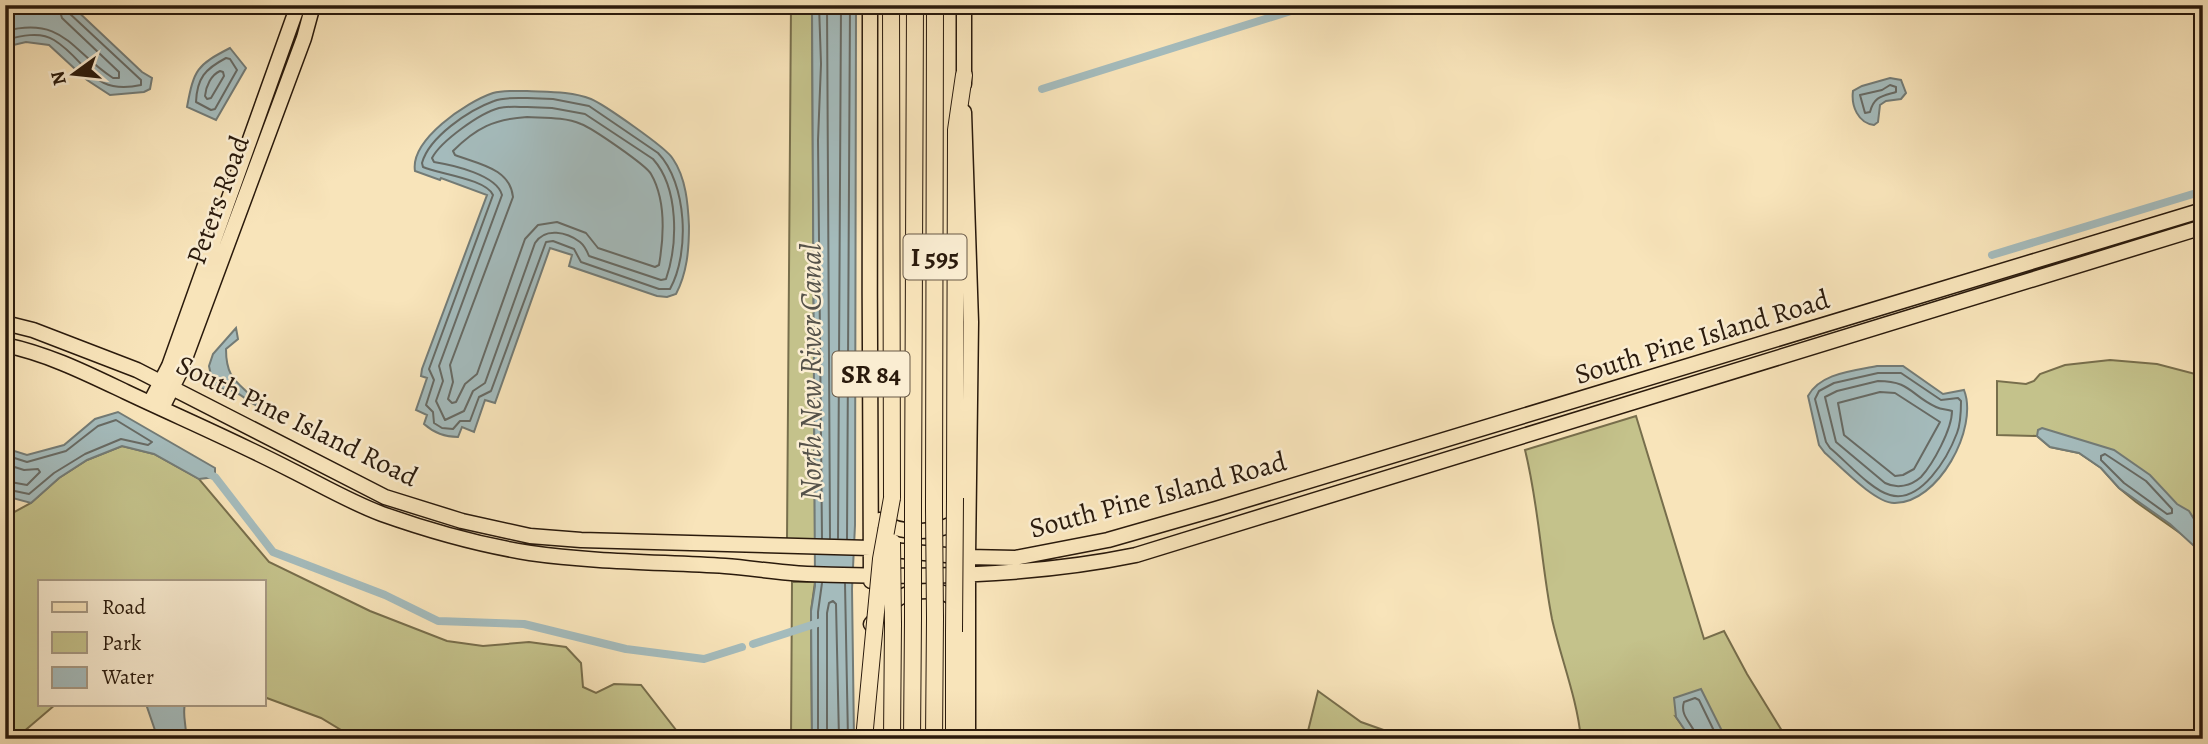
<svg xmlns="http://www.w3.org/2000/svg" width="2208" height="744" font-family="Alegreya,serif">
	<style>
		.green { fill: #c4c28b; stroke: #776e4c; stroke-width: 2 }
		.water { fill: #a4bbbc; stroke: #737b76; stroke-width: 2 }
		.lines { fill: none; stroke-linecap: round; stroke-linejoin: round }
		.shore { stroke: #676a64; stroke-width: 2 }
		.canal { stroke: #a4bbbc; stroke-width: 8 }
		.major-casing { stroke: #2a1a0c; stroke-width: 17 }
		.highway-casing { stroke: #2a1a0c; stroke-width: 18 }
		.major { stroke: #f8e4ba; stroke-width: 14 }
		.highway { stroke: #f8e4ba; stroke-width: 16 }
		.highway-bridge-casing { stroke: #2a1a0c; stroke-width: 18; stroke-linecap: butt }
		.highway-bridge { stroke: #f8e4ba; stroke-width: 16 }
		.labels { text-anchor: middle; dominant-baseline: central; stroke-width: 5; stroke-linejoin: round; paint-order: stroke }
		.shield { fill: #faedd2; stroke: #685947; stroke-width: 2 }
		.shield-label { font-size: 26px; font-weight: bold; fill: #2a1a0c }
		.street-label { font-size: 28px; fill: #2a1a0c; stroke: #faedd2 }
		.water-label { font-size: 30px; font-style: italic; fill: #55524a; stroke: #faedd2 }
	</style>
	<rect width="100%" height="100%" fill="#f8e4ba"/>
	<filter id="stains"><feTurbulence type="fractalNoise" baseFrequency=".00286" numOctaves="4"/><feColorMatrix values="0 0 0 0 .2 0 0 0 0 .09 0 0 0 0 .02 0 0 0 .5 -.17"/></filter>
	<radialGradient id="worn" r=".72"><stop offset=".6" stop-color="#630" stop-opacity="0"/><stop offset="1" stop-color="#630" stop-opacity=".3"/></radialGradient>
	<path class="green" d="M791 5H812L815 539 787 540Z
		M2110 360 2157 364 2203 376V555L2187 538 2136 502 2119 488 2101 468 2079 453 2050 447 2037 436 1997 435V381L2026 384 2034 381 2040 374 2065 365Z
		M1636 416 1704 639 1724 631 1747 674 1787 739H1727L1676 717 1688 734 1676 739H1581C1577 698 1561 659 1552 619 1541 563 1539 506 1525 450Z
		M122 446 154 454 199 479 269 562 370 611 447 641 483 646 529 642 566 647 581 663 583 687 596 693 614 684 641 685 683 739H356L321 718 264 697V581H40V704H56L15 739H5V517L31 503 59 478 87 460Z
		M792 582H815L811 611 812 739H791Z
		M1318 691 1361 722 1409 739H1306Z"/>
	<path class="water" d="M5 5H71L142 72 152 78 150 89 144 92 110 95 87 80 49 45 26 42 5 47Z
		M812 5H856L855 525 852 589 854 739H812L811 611 815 586Z
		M230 48 246 68 216 120 187 107C194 69 197 65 230 48Z
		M1890 78 1901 80 1906 93 1901 99 1886 101 1880 105 1878 122 1874 125C1858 123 1851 106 1853 91L1862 86Z
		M527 91C547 92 571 91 591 99 603 104 667 148 673 159 686 178 688 204 689 226 689 250 687 273 676 294L667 297 657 296 569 266 572 255 550 248 495 403 485 400 474 432 462 427 458 437C445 437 434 433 424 424L427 415 416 410 427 378 421 376 422 369 487 195 441 178 440 180 415 171C410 140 466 102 493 93 503 90 516 91 527 91Z
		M236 328 238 339 226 349C226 384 242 382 261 407 250 405 246 397 235 392 228 389 220 389 213 385L209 366 213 354Z
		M1877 366H1903L1943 394 1964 390C1979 428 1938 504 1894 503 1875 503 1840 466 1825 453L1819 445 1808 396C1820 373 1853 371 1877 366Z
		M118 412 215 468V477L199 479 154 454 122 446 87 460 59 478 31 503 5 496V448L27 455 64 445 95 419Z
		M2042 428 2114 450 2150 475 2177 504 2189 511 2194 519 2200 541 2194 546 2170 524 2119 488 2101 468 2079 453 2050 447 2037 436 2038 430Z
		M1701 689 1725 737 1727 739H1691L1676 717 1674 698Z
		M146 704H185C182 716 187 726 186 739H158Z"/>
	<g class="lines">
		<path class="shore" d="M819 5 821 64 818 140 822 538
			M827 5 830 538
			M5 31C64 16 71 51 113 78H119V72L62 18 58 5
			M5 40C20 36 40 31 54 40 88 61 91 96 141 85V80L69 13 67 5
			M226 58 230 59 237 70 215 109 211 110 196 102C197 78 205 69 226 58Z
			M220 71 223 72 224 76 211 98 207 99 205 96C206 86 211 75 220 71Z
			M1890 85 1896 87V92C1883 96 1874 96 1870 112L1865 113 1860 95 1882 90Z
			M527 98 553 99 589 106 658 153C687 183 690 253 670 289H659L581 262 574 249 553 241 546 242 491 391 479 397 470 421H460L453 429 442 428 434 423 433 412 426 405 434 380 429 369 493 195C486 179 439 174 423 167L422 163C429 137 469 110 494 101 504 97 517 98 527 98Z
			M527 107 552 108 585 114 653 159C679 188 678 244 666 279L661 280 589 256C587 251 585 246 580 242 567 232 545 227 535 243L485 383 473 391 464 411 445 420 436 401 443 381 439 366 502 195C497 175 453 165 434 162L432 158C441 141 480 113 499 108 508 106 518 107 527 107Z
			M527 117C544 118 565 117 581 124 592 128 646 165 651 174 666 200 664 236 659 265L655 267 598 248 586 233 557 222 538 225 525 239 477 374 465 384 456 402 452 403 448 399 453 382 450 365 513 197C510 168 478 164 455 155L453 151C476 128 494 119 527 117Z
			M1878 373H1901L1941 400 1958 398 1961 401C1961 412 1961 423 1957 433 1948 457 1921 504 1890 495 1871 490 1846 461 1830 448L1826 442 1815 399 1819 391 1834 383Z
			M1878 381C1911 381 1910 395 1936 407 1942 410 1947 409 1952 411 1952 429 1933 464 1921 477 1911 486 1897 489 1885 483L1836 442 1825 397 1837 391Z
			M1880 392 1895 393 1940 422 1914 469 1903 475 1895 476 1844 435 1838 403Z
			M2105 454 2146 481 2172 509V513L2167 514 2124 483 2101 460V456Z
			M5 455 27 462 66 451 98 426 116 420 152 442 148 445 121 439 85 454 54 473 29 494 5 489
			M5 464 24 470 38 469 40 472 27 485 5 481
			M838 538 841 5
			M847 539 850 5
			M845 584 848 739
			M818 739V612L822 583
			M827 739V613L829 603 833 601 836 604 839 739
			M1697 739C1695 725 1679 717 1684 702L1695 698 1699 700 1718 739"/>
		<path class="canal" d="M1042 89 1310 5
			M1992 255 2203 191
			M207 473 215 477 273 552 385 595 438 621 524 624 626 649 704 659 742 647
			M753 644 821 622"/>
		<defs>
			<path id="major" d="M870 5C870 197 869 389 871 581
				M964 84V5
				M964 112 971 322 968 557V739
				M5 323 33 330 137 370 385 497 462 521 530 536 581 540 870 548 968 557 1015 558 1108 540 1216 509 2203 210
				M5 345C48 354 86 373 126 392 181 418 237 442 291 470 321 485 350 502 382 514 430 531 480 545 530 553 594 562 660 562 725 566 752 568 780 573 807 574 917 578 1029 577 1136 555L2203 227
				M150 403 169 366 298 5
				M162 408 180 372 304 38 313 5
				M880 520C901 536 942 534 962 518
				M871 624C891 603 900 590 931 591 944 592 950 594 959 604"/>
			<path id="highway" d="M891 5 892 498
				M955 498 956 130 964 75
				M913 507 915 5
				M934 509 935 5
				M892 739 893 624
				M912 739 913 619
				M934 739 935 618
				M954 739V632"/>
		</defs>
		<use href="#major" class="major-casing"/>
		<use href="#highway" class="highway-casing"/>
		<use href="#major" class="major"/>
		<use href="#highway" class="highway"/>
		<defs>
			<path id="highway-bridge" d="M934 509 935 618
				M892 542 893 624
				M913 619V507
				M954 632 955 498
				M864 739 881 559 892 498"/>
		</defs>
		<use href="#highway-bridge" class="highway-bridge-casing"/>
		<use href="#highway-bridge" class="highway-bridge"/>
	</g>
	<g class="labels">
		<g class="shield">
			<rect x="903.5" y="234.5" width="63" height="45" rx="5"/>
			<rect x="832.5" y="351.5" width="77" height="45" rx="5"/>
		</g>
		<g class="shield-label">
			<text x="935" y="257">I 595</text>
			<text x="871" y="374">SR 84</text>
		</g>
		<g class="street-label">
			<text transform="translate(218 200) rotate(-70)">Peters Road</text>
			<text transform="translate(1702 337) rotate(-17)">South Pine Island Road</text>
			<text transform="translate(297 421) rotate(26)">South Pine Island Road</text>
			<text transform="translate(1158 495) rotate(-15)">South Pine Island Road</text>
		</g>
		<g class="water-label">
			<text transform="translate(811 372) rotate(-90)">North New River Canal</text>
		</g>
	</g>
	<rect width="2208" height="744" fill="none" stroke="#f8e4ba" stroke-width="28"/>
	<rect x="7" y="7" width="2194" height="730" fill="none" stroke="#2a1a0c" stroke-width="3.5"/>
	<rect x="14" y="14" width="2180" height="716" fill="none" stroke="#2a1a0c" stroke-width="2"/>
	<rect x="38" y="580" width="228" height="126" fill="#faedd2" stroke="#a79983" stroke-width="2"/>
	<rect x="52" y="602" width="35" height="10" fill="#f8e4ba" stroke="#a79983" stroke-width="2"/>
	<text x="102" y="614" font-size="21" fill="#2a1a0c">Road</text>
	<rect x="52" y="632" width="35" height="21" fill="#c4c28b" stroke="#a79983" stroke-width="2"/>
	<text x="102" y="650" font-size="21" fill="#2a1a0c">Park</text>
	<rect x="52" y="667" width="35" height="21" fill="#a4bbbc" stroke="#a79983" stroke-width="2"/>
	<text x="102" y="684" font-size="21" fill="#2a1a0c">Water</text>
	<g transform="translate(74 74) rotate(255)" stroke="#faedd2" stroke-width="5" paint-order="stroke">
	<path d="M0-5L12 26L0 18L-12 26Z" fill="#2a1a0c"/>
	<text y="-10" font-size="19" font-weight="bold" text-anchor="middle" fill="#2a1a0c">N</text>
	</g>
	<rect width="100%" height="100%" filter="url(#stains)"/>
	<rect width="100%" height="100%" fill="url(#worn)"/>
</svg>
